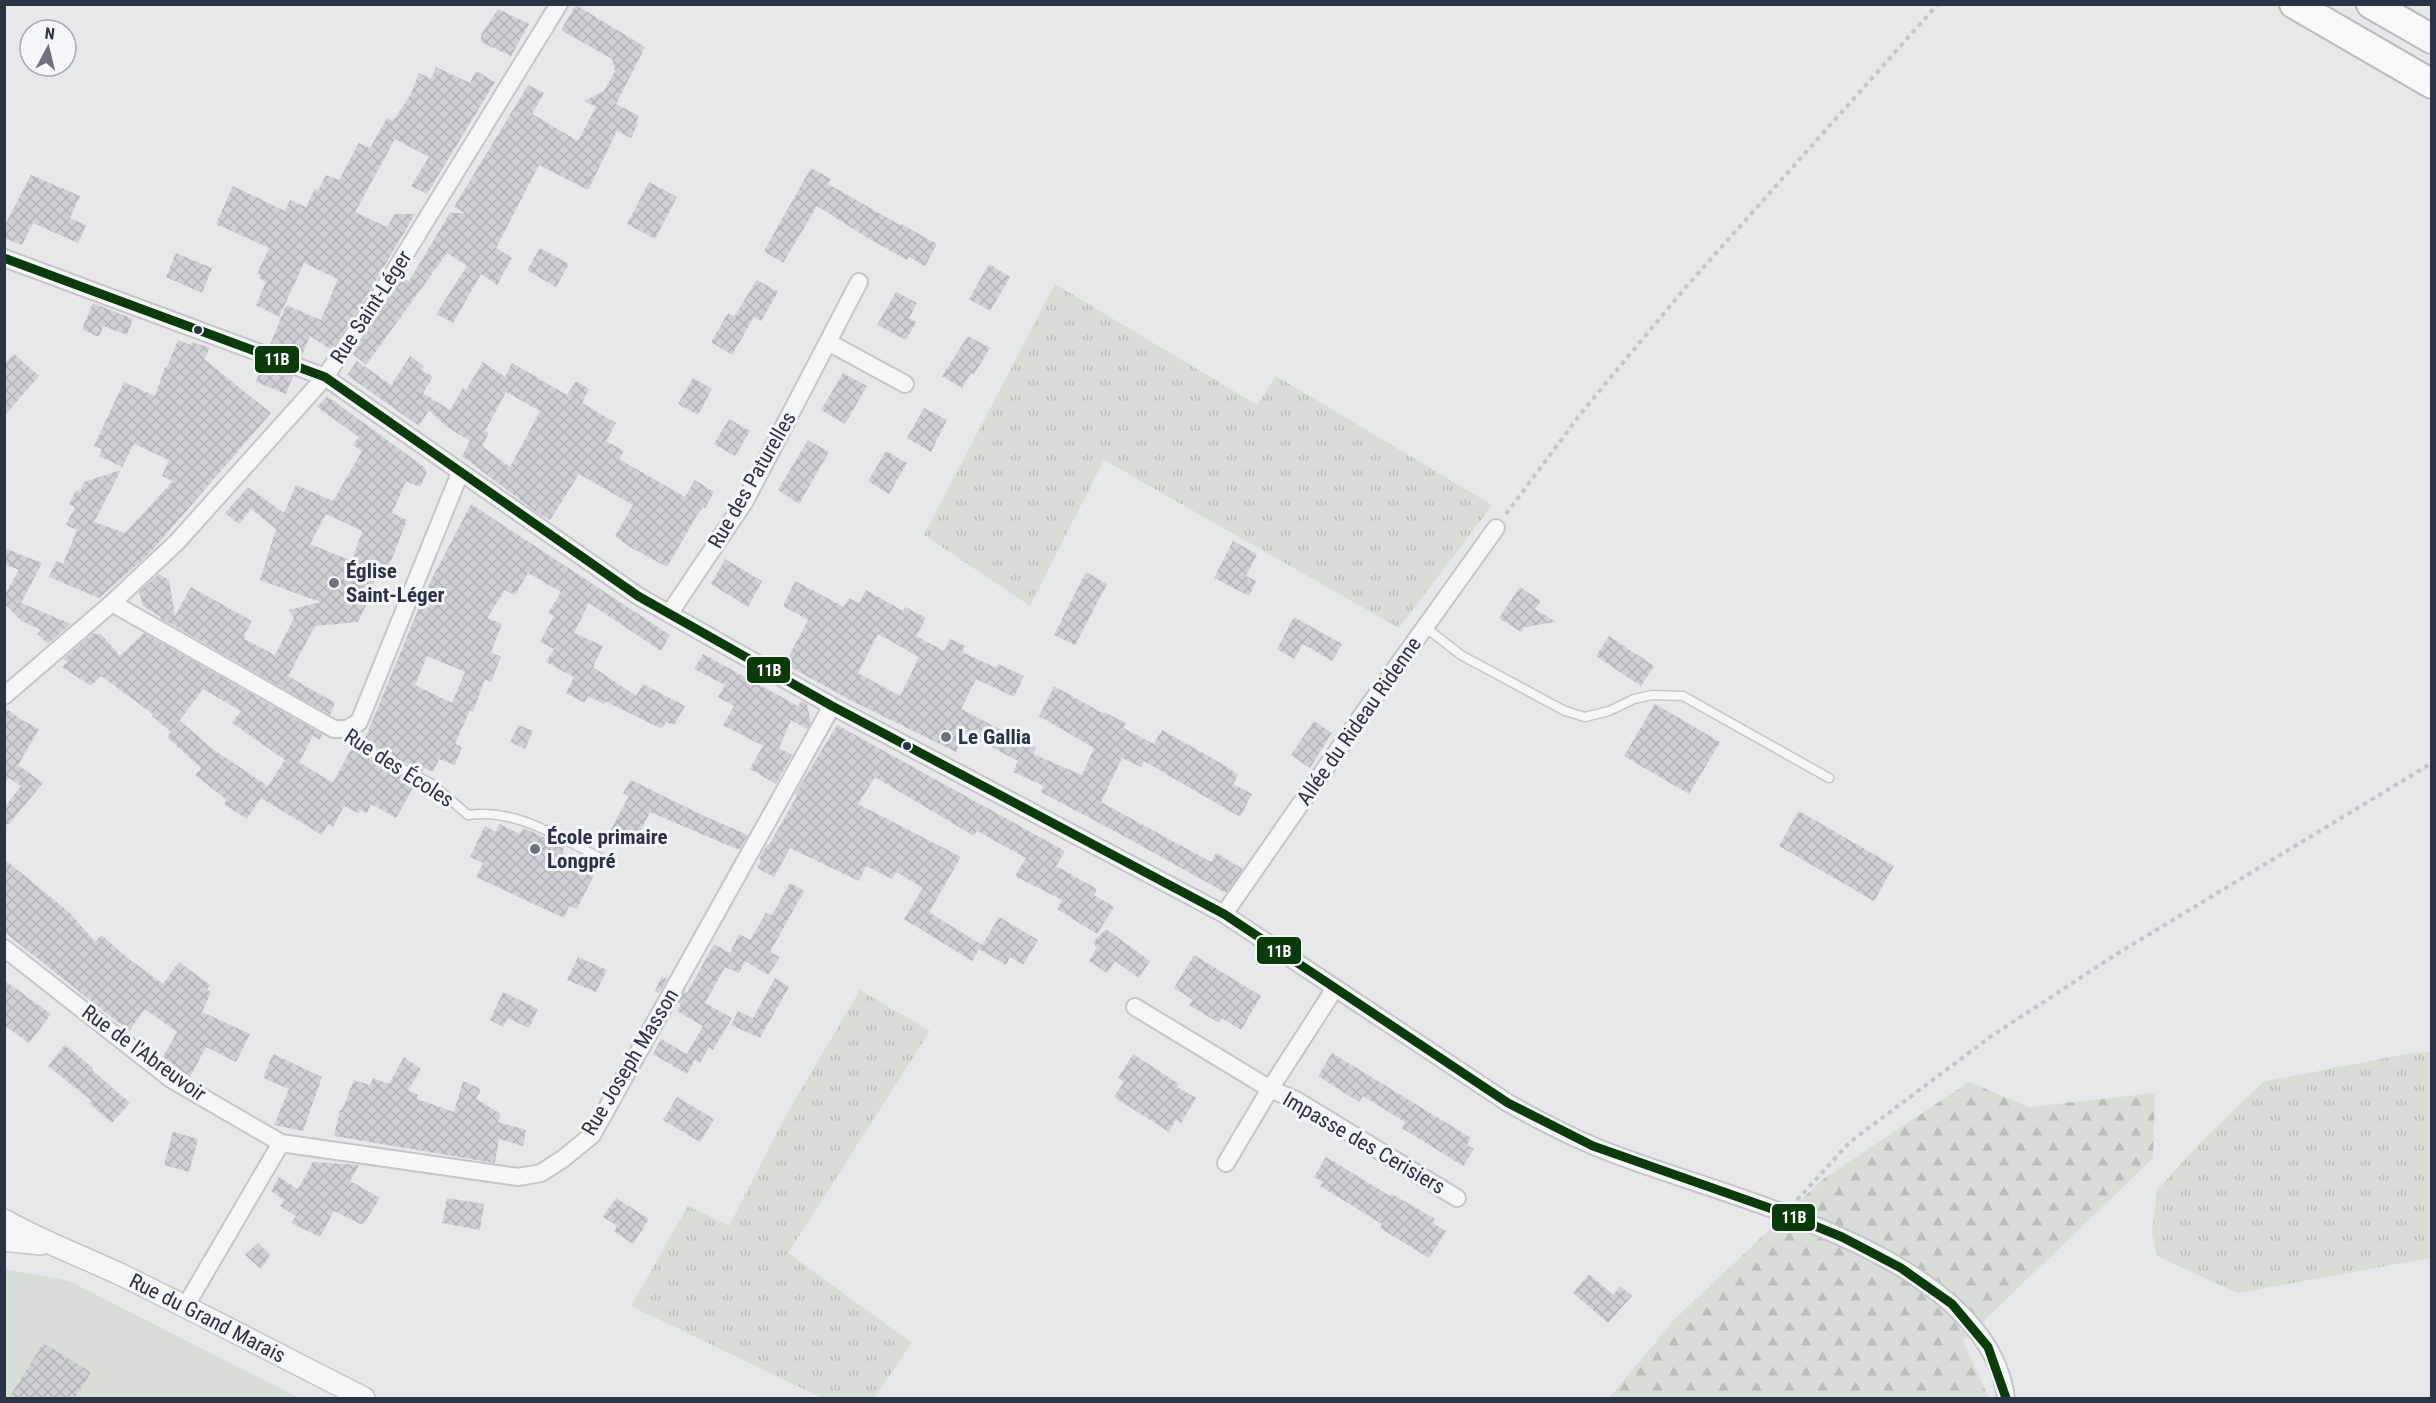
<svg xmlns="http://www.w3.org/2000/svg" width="2436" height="1403" font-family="'Roboto Condensed',sans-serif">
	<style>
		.grass { fill: url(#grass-tufts) }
		.forest { fill: url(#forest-firs) }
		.park { fill: #d6ded6 }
		.building { fill: url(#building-cross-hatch); fill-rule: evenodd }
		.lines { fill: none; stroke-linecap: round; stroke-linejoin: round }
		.service-casing { stroke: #c4c6c8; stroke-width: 11 }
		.minor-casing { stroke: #c4c6c8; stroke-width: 20 }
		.tertiary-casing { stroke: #c4c6c8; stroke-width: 24 }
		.trunk-casing { stroke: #b8bbbf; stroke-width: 32 }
		.path { stroke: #c5c6ca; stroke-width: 4; stroke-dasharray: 4.5 4.5; stroke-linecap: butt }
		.service { stroke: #f5f6f7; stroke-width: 8 }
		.minor { stroke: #f5f6f7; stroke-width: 16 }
		.tertiary { stroke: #f5f6f7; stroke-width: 21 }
		.trunk { stroke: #f8f8f8; stroke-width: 28 }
		.bus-1-casing { stroke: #f4f6f9; stroke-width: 14 }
		.bus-1 { stroke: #0b3b0b; stroke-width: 9 }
		.bus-dot { fill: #2b3445; stroke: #f4f6f9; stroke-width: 2 }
		.poi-dot { fill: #6c737f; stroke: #f4f6f9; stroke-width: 2 }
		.labels { text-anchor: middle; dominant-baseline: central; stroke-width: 6; stroke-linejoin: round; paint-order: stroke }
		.street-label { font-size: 21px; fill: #2b3445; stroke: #f4f6f9 }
		.poi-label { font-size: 21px; font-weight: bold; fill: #2b3445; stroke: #f4f6f9; text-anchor: start }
		.line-badge { stroke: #f4f6f9; stroke-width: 2 }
		.badge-label { font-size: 16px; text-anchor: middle; font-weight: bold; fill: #fff }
	</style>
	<defs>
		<pattern id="grass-tufts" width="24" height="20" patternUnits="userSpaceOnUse" patternTransform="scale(1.5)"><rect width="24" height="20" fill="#d6ded6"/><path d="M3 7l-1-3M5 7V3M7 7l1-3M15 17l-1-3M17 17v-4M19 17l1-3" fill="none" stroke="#b8bfb9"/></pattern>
		<pattern id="forest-firs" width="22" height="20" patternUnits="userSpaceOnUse" patternTransform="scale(1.5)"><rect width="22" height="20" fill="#d6ded6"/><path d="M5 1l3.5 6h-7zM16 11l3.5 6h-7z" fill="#b8bfb9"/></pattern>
		<pattern id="building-cross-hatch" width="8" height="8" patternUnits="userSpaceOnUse" patternTransform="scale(1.5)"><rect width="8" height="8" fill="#ced0d3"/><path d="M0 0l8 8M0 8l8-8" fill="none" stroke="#b1b3b6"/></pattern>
	</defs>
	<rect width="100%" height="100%" fill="#e6e8ea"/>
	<path class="grass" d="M1055 284 1257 405 1276 376 1492 505 1399 628 1104 460 1030 606 924 535Z
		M860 990 930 1031 788 1253 912 1343 874 1398H822L631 1306 688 1206 729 1226 785 1117Z
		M2431 1052V1258L2237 1293 2157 1256 2152 1233 2157 1190 2202 1141 2263 1082 2406 1054Z"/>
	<path class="forest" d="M1969 1082 2029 1107 2155 1093 2153 1158 1963 1341 1989 1398H1609L1674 1320 1822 1180Z"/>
	<path class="park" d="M4 1269 69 1281 299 1398H5Z"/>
	<path class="building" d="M576 5 645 47 616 104 639 116 636 122 638 123 631 138 617 131 588 190 539 165 496 248 512 258 497 285 481 274 453 323 436 314 467 266 447 253 366 365 353 354 403 278 409 281 450 213H465L454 207 528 85 544 93 532 114 578 141 596 107 584 101 604 91 615 71 612 59 561 30Z
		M498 9 529 24 511 56 481 42V35Z
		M436 67 470 83 476 71 495 82 427 194 411 186 429 157 395 139 355 212 387 227 395 214H415L366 297 335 344 330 349 310 336 301 357 270 345 286 305 321 320 338 279 304 263 279 317 256 305 266 282 259 278 261 275 257 274 269 248 216 224 233 186 285 211 290 200 306 207 315 189 318 191 326 175 339 180 359 143 370 148 387 118 393 121 411 94 419 73 431 79Z
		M811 168 831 179 828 184 900 225 901 224 937 244 925 266 909 257 907 260 866 237 817 206 783 263 764 251Z
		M31 175 80 196 70 218 86 225 78 243 33 223 22 245 4 238V227Z
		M649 182 677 197 655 239 627 224Z
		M540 248 569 264 556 287 527 270Z
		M176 253 212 268 202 293 166 277Z
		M989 264 1010 277 990 311 969 299Z
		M757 280 778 292 761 321 754 317 732 355 711 342 728 313 734 317Z
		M896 292 917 303 909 318 916 322 906 340 877 325Z
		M93 303 133 319 127 335 103 326 99 337 82 329Z
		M968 336 990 348 974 374 971 373 962 388 942 376Z
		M178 340 191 345 192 342 210 348 204 359 271 413 149 554 99 598 49 577 56 561 63 564 77 530 66 525 75 507 69 504 76 490 80 492 84 482 121 470 94 522 125 533 173 481 162 476 169 460 134 444 122 467 99 456 102 449 94 446 124 382 155 396 165 367H167Z
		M14 354 39 376 4 416V364Z
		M410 356 424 366 421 370 433 377 423 393 450 410 463 388 466 390 483 362 505 377 512 363 567 395 576 381 589 389 582 403 616 423 606 441 624 451 619 459 685 497 695 480 714 492 705 508 703 507 697 515 667 567 628 546 615 536 633 505 579 474 550 520 539 514 462 456 470 441 447 427 429 410 419 426 347 375 357 361 391 385ZM506 392 540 411 510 467 482 446 489 433 485 431Z
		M262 365 293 376 286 394 256 382Z
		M843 373 867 386 845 424 821 410Z
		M693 378 712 389 698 415 678 404Z
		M327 396 424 467 427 472 420 487 406 481 392 513 407 520 387 571 379 569 370 595H363L368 601 358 622 315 626 288 676 335 703 330 715 160 618 161 617 143 606 139 592 159 574 169 580 175 616 191 587 252 621 244 635 246 637 244 639 275 655 294 618 289 610 320 602 260 580 276 529 251 509 239 524 225 513 248 487 284 513 296 485 333 501 362 451 353 445 359 437 317 407ZM326 514 362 531 352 561 310 544Z
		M924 408 947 420 931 452 907 438Z
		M729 419 750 431 735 456 714 444Z
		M808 440 829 452 799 504 778 490Z
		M886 451 907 463 889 494 868 481Z
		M471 504 670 635 661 651 589 603 574 633 603 646 593 667 636 696 643 684 685 706 674 725 666 722 662 729 605 701 604 704 588 696 585 703 566 693 574 677 546 662 554 649 540 642 554 616 548 613 561 592 528 573 515 595 505 590 487 618 502 624 491 652 501 657 491 682 485 679 473 712 470 710 455 744 462 747 455 765 439 759 433 772 424 768 422 772 364 741 427 588ZM427 656 465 672 452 703 415 685Z
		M1233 541 1257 554 1246 576 1256 581 1249 596 1214 578Z
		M4 548 42 563 21 603 71 624 48 644 37 634 41 630 22 621 4 603V596L19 570 4 564Z
		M725 559 762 581 748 607 711 584Z
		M1086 572 1107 584 1075 645 1054 635Z
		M795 581 844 607 849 598 859 603 866 590 903 611 905 607 926 618 916 636 944 651 950 639 965 646 962 652 996 668 998 664 1024 676 1014 697 976 679 961 709 1036 748 1033 754 1082 775 1094 748 1039 716 1054 686 1104 714V712L1126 723 1123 728 1154 744 1162 730 1224 765 1238 775 1233 784 1252 794 1240 817 1144 761 1141 767 1122 758 1101 802 1211 862 1216 853 1243 869 1226 893 1131 840 1041 792 1044 786 1013 772 1018 761 965 733 956 752 850 700 785 664 808 620 783 606ZM878 634 919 657 900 696 858 673Z
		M1520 587 1541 601 1535 609 1556 622 1524 627 1521 632 1499 618Z
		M1294 617 1342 644 1332 661 1303 644 1294 659 1277 649Z
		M93 633 98 635 100 633 120 656 144 633 322 734 320 740 313 736 299 762 333 783 351 749 416 783 396 818 371 804 367 813 360 810 358 813 344 806 333 827 328 824 322 835 261 798 247 819 224 804 227 800 195 775 201 768 167 737 180 721 214 750 268 786 285 760 232 723 241 711 203 689 171 732 152 716 153 714 101 676 91 686 62 667 67 662 63 659Z
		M1609 636 1654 666 1641 686 1596 656Z
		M703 654 798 706 801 701 807 704 811 723 807 729 791 720 779 748 792 755 776 784 750 769 763 746 723 725 734 706 718 697 725 685 694 669Z
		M1655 704 1720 742 1689 794 1624 756Z
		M4 707 22 720 39 729 18 765 43 783 8 825 4 822V808L21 786 9 778 4 784Z
		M1314 721 1332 733 1310 768 1291 755Z
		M519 725 533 731 525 749 510 742Z
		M837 725 1065 851 1056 866 1097 889 1094 895 1114 907 1097 934 1057 909 1062 900 1015 876 1026 858 977 831 974 836 875 777 858 804 961 857 929 912 982 945 999 917 1038 940 1023 965 1010 957 1006 965 979 949 972 961 904 919 923 888 896 872 892 879 866 866 859 881 790 848 774 877 757 868 761 860 759 859 767 844 769 845 797 796 795 794Z
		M631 780 702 815 748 835 739 850 650 812 634 844 610 831 629 796 623 793Z
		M1799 811 1894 866 1874 901 1779 846Z
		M499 824 520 834 523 828 528 830 565 847 562 853 597 869 577 909 569 906 564 918 476 877 483 863 470 857 485 826 496 832Z
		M4 859 70 913 95 942 101 935 129 959 163 984 179 962 210 985 207 990 211 992 202 1012 250 1034 236 1062 206 1047 190 1077 163 1057 177 1032 145 1009 129 1031 4 932Z
		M790 883 804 891 770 952 780 957 768 975 745 961 739 973 725 967 705 1003 732 1018 713 1050 709 1047 700 1063 695 1060 687 1074 653 1054 661 1039 687 1054 703 1026 677 1011 681 1004 678 1003 684 991 687 993 714 944 730 953 739 934 750 940 766 913 772 915Z
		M1106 929 1150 961 1139 978 1115 961 1107 973 1089 961 1097 948 1093 942Z
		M1194 955 1261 996 1241 1030 1222 1018 1219 1023 1189 1005 1193 1000 1174 988Z
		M578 957 607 970 596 992 567 980Z
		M662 976 667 980 659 993 655 991Z
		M775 978 789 987 760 1038 731 1025 738 1011 753 1018Z
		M4 980 51 1014 29 1043 4 1025Z
		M503 992 538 1009 529 1028 508 1018 503 1027 490 1020Z
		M65 1045 93 1068 92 1070 130 1103 112 1123 89 1103 92 1101 48 1066Z
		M1332 1053 1471 1138 1467 1145 1474 1149 1463 1166 1402 1128 1405 1122 1363 1096 1359 1102 1318 1076Z
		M273 1054 322 1077 303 1131 274 1125 289 1089 263 1078Z
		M1133 1054 1179 1084 1177 1087 1196 1098 1181 1123 1176 1120 1169 1132 1114 1097 1124 1082 1118 1078Z
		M404 1057 421 1069 408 1090 418 1095 417 1099 454 1112 463 1081 481 1089 476 1099 501 1114 498 1122 526 1130 523 1146 499 1139 495 1163 334 1136 340 1110H342L354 1080 370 1085 373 1078 389 1084Z
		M677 1097 714 1119 700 1142 663 1120Z
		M173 1132 198 1139 189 1172 164 1165Z
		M1326 1157 1390 1196 1392 1194 1435 1219 1433 1223 1446 1231 1429 1258 1380 1228 1382 1224 1320 1186 1323 1182 1314 1177Z
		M313 1162 359 1165 350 1181 380 1198 363 1225 334 1211 320 1237 291 1223 296 1216 280 1206 284 1200 271 1191 279 1177 298 1189Z
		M447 1198 484 1204 480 1230 442 1223Z
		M616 1198 649 1219 633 1244 614 1231 617 1226 603 1217Z
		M258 1243 270 1255 261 1269 245 1255Z
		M1589 1274 1613 1295 1620 1286 1632 1296 1608 1323 1573 1293Z
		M43 1343 91 1372 75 1398H9Z"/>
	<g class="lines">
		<defs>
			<path id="service" d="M1425 627 1461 655 1565 711 1585 717 1609 711 1634 699 1652 695 1683 696 1829 778
				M347 729 359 746 432 784 468 815C516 808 558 837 599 857"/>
			<path id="minor" d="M4 258 325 377 638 596 832 706 1224 914 1508 1103C1540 1121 1572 1138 1606 1151 1720 1197 1987 1252 2006 1398
				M828 342 905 384
				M112 603 334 729H347L359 722 460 473
				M669 614 745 501 859 282
				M4 696 112 603 177 542 325 377 375 303 559 4
				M1224 914 1370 704 1496 528
				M4 948 171 1079 281 1143 185 1307
				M1135 1007 1270 1089 1296 1100 1457 1198
				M281 1143 518 1177 541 1173 564 1158 592 1135 832 706
				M1226 1163 1270 1089 1330 996 1333 987"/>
			<g id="tertiary">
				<path id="s1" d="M4 1220C44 1243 87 1258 128 1278 207 1317 285 1358 364 1398"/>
				<path d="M4 1240 41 1244"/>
			</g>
			<path id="trunk" d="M2294 4 2432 84
				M2371 4 2432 39"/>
		</defs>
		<use href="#service" class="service-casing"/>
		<use href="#minor" class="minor-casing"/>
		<use href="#tertiary" class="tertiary-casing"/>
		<use href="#trunk" class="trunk-casing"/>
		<path class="path" d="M1506 514 1582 412 1685 288 1938 4
			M1797 1200 1850 1142 1990 1037 2115 955 2432 763"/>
		<use href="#service" class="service"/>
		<use href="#minor" class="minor"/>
		<use href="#tertiary" class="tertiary"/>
		<use href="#trunk" class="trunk"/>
		<defs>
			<path id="bus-1" d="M4 258 325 377 638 596 832 706 1224 914 1508 1103 1593 1146 1778 1211 1842 1237 1901 1268 1952 1304 1988 1347 2006 1398"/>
		</defs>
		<use href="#bus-1" class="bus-1-casing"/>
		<use href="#bus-1" class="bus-1"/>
	</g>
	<g class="bus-dot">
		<circle cx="198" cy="330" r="5"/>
		<circle cx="907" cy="746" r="5"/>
	</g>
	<g class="poi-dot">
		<circle cx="334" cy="583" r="6"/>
		<circle cx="946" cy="737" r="6"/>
		<circle cx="535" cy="849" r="6"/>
	</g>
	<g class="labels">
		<g class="street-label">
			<text transform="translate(371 307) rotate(-57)">Rue Saint-Léger</text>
			<text transform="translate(752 480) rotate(-60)">Rue des Paturelles</text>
			<text transform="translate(1359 721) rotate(-55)">Allée du Rideau Ridenne</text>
			<text transform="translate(399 768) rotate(33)">Rue des Écoles</text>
			<text transform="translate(144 1053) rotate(36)">Rue de l'Abreuvoir</text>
			<text transform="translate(630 1062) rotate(-59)">Rue Joseph Masson</text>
			<text transform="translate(1364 1143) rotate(30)">Impasse des Cerisiers</text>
			<text stroke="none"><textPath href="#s1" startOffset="226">Rue du Grand Marais</textPath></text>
		</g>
		<g class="poi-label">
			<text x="346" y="571">Église<tspan x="346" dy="24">Saint-Léger</tspan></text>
			<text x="958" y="737">Le Gallia</text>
			<text x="547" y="837">École primaire<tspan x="547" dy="24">Longpré</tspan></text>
		</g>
	</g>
	<g class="line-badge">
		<rect x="254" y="345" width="46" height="29" rx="6" fill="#0b3b0b"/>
		<rect x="746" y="656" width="45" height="28" rx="6" fill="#0b3b0b"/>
		<rect x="1256" y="936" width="46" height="29" rx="6" fill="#0b3b0b"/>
		<rect x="1771" y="1203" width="45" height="29" rx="6" fill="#0b3b0b"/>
	</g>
	<g class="badge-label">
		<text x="277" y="365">11B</text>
		<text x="769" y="676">11B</text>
		<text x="1279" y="957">11B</text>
		<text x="1794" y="1223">11B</text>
	</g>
	<rect width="2436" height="1403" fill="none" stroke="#2b3445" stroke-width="12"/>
	<g transform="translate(48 48) rotate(7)"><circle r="28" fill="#f4f6f9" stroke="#a4a8b1" stroke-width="1.5"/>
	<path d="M0-4.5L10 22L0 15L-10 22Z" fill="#6c737f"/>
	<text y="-9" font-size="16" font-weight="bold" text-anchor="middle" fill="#2b3445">N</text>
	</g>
</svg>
